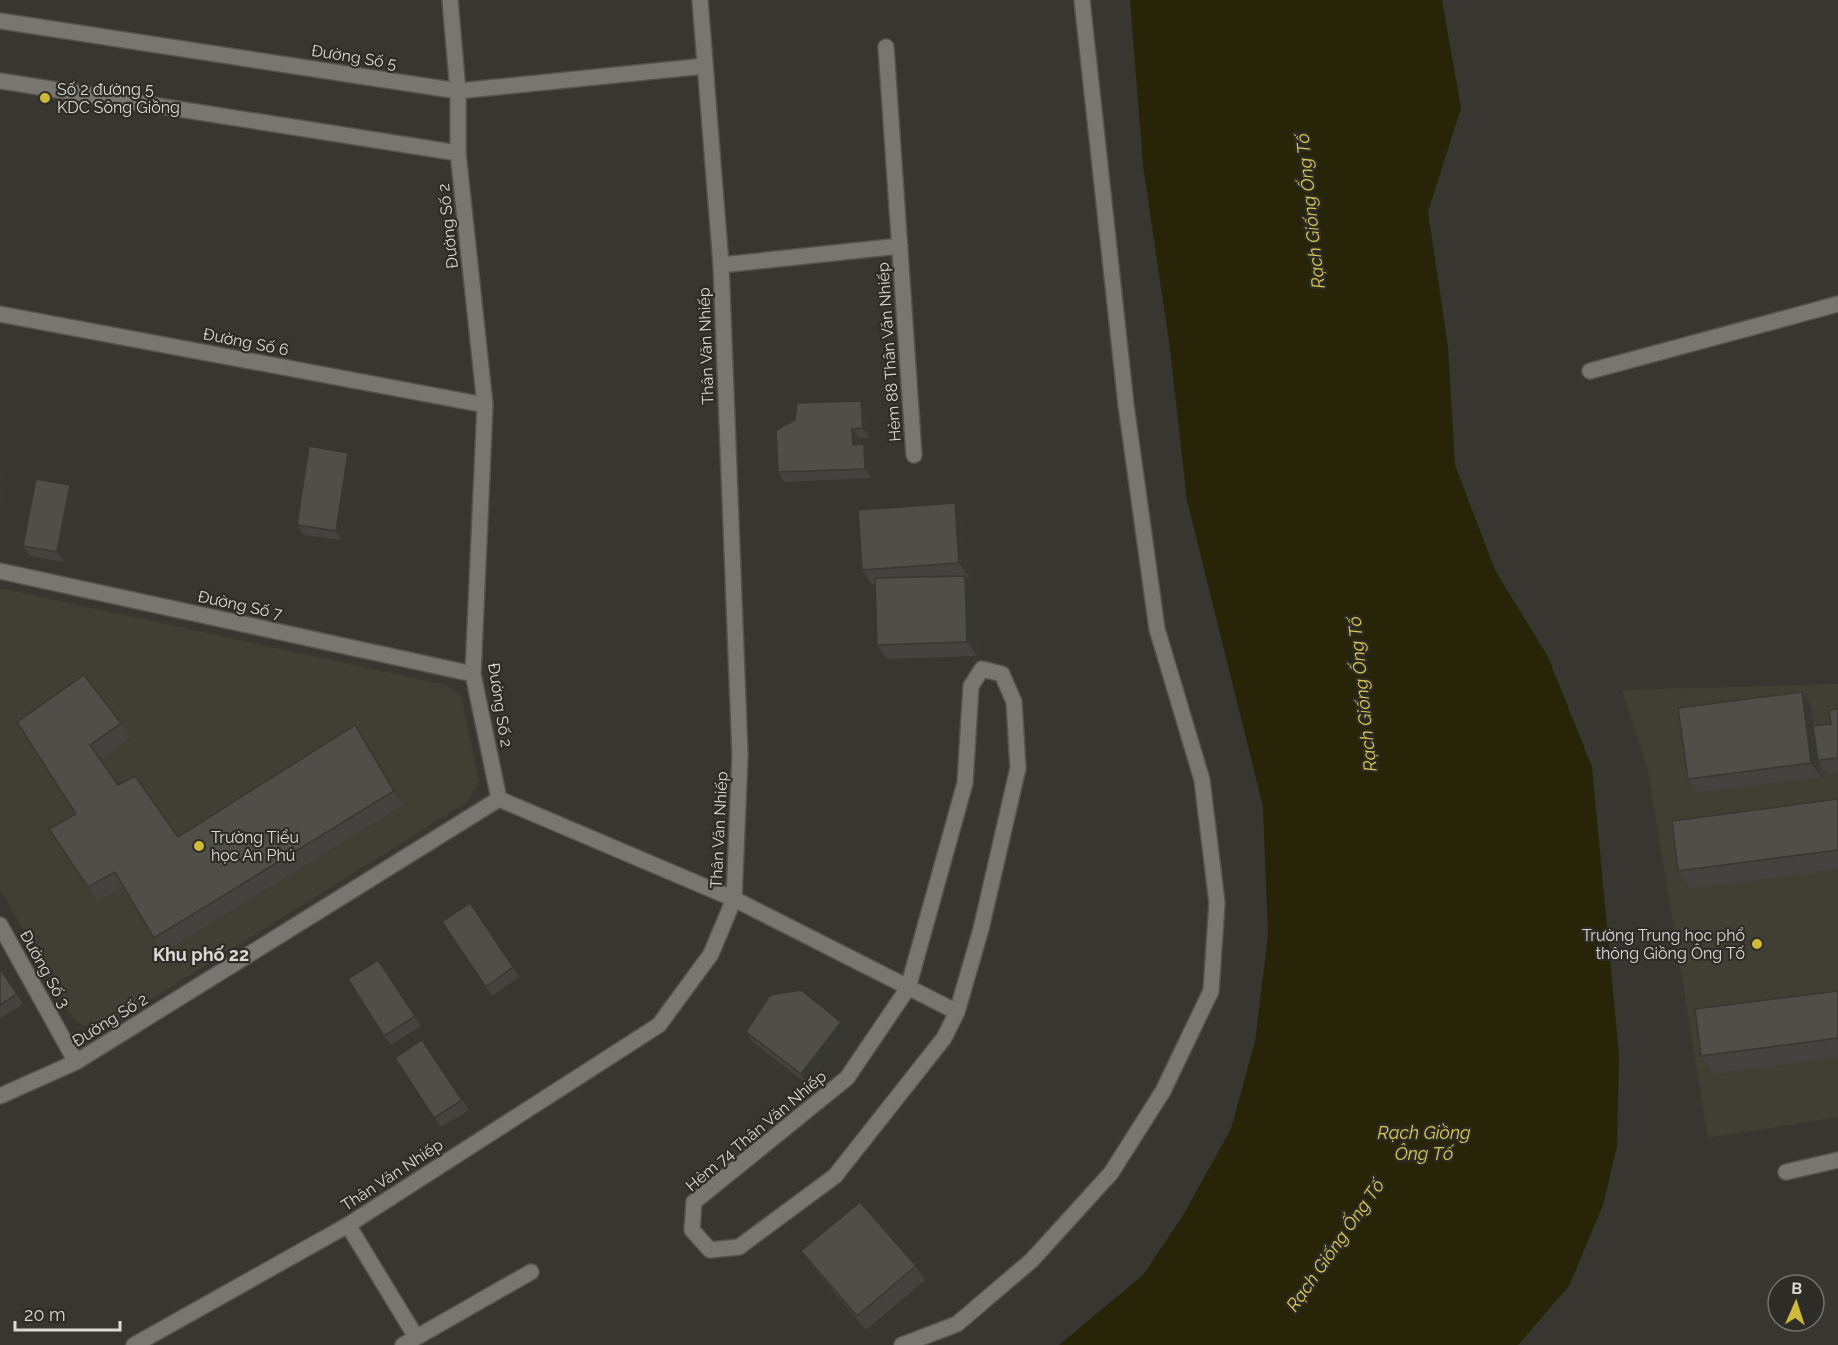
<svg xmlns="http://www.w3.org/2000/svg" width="1838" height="1345" font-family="Raleway,sans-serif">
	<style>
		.built { fill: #413f34 }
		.water { fill: #282408 }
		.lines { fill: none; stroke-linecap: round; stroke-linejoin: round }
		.minor-casing { stroke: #54534e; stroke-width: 18 }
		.minor { stroke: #777670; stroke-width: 15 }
		.wall { fill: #44433f }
		.shaded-wall { fill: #373733 }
		.building { fill: #4f4e49; stroke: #373733; stroke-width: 1.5 }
		.poi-dot { fill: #ceb938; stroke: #2d2c27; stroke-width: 2 }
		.labels { text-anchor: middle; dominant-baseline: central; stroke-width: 4.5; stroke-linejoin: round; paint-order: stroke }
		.street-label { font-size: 16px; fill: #dbdad7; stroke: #2d2c27 }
		.poi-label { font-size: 16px; fill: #dbdad7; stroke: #2d2c27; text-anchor: start }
		.water-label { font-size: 18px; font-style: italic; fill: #deca53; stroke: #2d2c27 }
		.neighbourhood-label { font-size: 18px; font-weight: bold; fill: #dbdad7; stroke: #2d2c27 }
	</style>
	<rect width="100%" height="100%" fill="#373631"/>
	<path class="built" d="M0 588 445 685 461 696 479 781 467 802 107 1027 95 1028 81 1025 70 1014 0 889Z
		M1838 684V1117L1708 1138 1648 770 1622 690Z"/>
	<path class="water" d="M1130 0H1442L1461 108 1428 212 1448 347 1455 465 1495 570 1548 657 1592 767 1619 1055 1617 1146 1603 1205 1569 1286 1518 1345H1059L1143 1275 1182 1217 1231 1129 1255 1041 1268 936 1263 807 1187 500 1170 349 1143 165Z"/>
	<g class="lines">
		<defs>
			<path id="minor" d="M0 21 458 91 705 66
				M886 47 914 455
				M0 81 458 153
				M721 265 900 246
				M0 314 485 405
				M1590 371 1838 304
				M0 571 473 674
				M982 669 1002 674 1014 702 1018 768 981 929 957 1012 944 1038 835 1176 739 1247 710 1250 692 1230 694 1202 847 1078 908 988 965 783 971 686Z
				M499 799 734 899 957 1012
				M0 925 76 1062
				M0 1096 76 1062 499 799 473 674 485 405 458 153V91L450 0
				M1786 1172 1838 1160
				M348 1225 416 1337
				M134 1345 348 1225 659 1025 711 954 734 899 740 755 721 265 700 0
				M403 1345 531 1272
				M902 1345 957 1324 1032 1260 1111 1173 1163 1091 1211 991 1217 903 1202 780 1157 629 1126 405 1082 0"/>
		</defs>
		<use href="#minor" class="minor-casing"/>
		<use href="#minor" class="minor"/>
	</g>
	<path class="wall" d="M868 410 870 438H859V444H864L870 454 871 478 785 482 778 472Z
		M355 462 342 540 304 535 297 525Z
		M76 495 64 562 30 556 23 546Z
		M955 503 964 517 969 577H966L975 590 977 656 887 659 877 645 875 584H872L862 570Z
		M1811 706 1814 726 1831 724 1838 709V773L1827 774 1819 762 1821 777 1697 793 1688 779Z
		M17 722 121 723 131 737 100 759 118 785 178 837 364 739 403 805 164 952 154 938 124 887 98 901 88 887 76 814Z
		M1838 799V869L1691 889 1678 871Z
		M470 903 519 977 492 996 442 922Z
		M378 960 421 1026 391 1045 384 1036Z
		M0 969 23 1004 0 1018Z
		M1838 991V1057L1714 1074 1701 1056Z
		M841 1022 848 1032 807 1084 753 1042 746 1032Z
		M422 1040 469 1110 441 1127 395 1058Z
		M801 1251 916 1266 925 1280 866 1330 811 1265Z"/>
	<path class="shaded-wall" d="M861 401 868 410 870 438 863 428Z
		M852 429 859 438V454L853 445Z
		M864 444 870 454 871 478 865 469Z
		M348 453 355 462 342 540 336 531Z
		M2 475 8 485 0 548V488Z
		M70 485 76 495 64 562 57 552Z
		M955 503 964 517 969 577 959 563Z
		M965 576 975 590 977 656 967 642Z
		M1802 692 1811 706 1819 760H1818L1819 762 1821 777 1811 763Z
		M355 725 364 739 403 805 394 791Z
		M841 1022 848 1032 807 1084 801 1074Z"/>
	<path class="building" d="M861 401 863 428 852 429 853 445 864 444 865 469 778 472 776 430 795 420 797 403Z
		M309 446 348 453 336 531 297 525Z
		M0 475H2L0 488Z
		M36 479 70 485 57 552 23 546Z
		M955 503 959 563 862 570 858 510Z
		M965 576 967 642 877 645 875 578Z
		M84 675 121 723 90 745 118 785 135 776 178 837 355 725 394 791 154 938 115 872 88 887 49 829 76 814 17 722Z
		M1802 692 1811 763 1688 779 1678 708Z
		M1838 709V758L1818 760 1813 726 1831 724 1829 710Z
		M1838 799V850L1678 871 1672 821Z
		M470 903 513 967 486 987 442 922Z
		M378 960 415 1016 384 1036 348 979Z
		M0 969 17 994 0 1005Z
		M801 990 841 1022 801 1074 746 1032 770 995Z
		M1838 991V1038L1701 1056 1695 1009Z
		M422 1040 462 1100 434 1118 395 1058Z
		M860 1202 916 1266 857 1316 801 1251Z"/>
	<g class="poi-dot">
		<circle cx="45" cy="98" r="6"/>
		<circle cx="199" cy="846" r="6"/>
		<circle cx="1757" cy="944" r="6"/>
	</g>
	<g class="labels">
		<g class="street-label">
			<text transform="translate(354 57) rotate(9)">Đường Số 5</text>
			<text transform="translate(448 226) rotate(-96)">Đường Số 2</text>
			<text transform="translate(246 342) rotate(11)">Đường Số 6</text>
			<text transform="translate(706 346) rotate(-92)">Thân Văn Nhiếp</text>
			<text transform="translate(889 352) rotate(-94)">Hẻm 88 Thân Văn Nhiếp</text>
			<text transform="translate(240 605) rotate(12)">Đường Số 7</text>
			<text transform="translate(500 705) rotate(81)">Đường Số 2</text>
			<text transform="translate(719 830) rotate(-87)">Thân Văn Nhiếp</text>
			<text transform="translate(45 969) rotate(61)">Đường Số 3</text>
			<text transform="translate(110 1020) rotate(-32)">Đường Số 2</text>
			<text transform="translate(756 1131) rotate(-40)">Hẻm 74 Thân Văn Nhiếp</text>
			<text transform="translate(392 1175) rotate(-33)">Thân Văn Nhiếp</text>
		</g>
		<g class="poi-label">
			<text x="57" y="89">Số 2 đường 5<tspan x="57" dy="18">KDC Sông Giồng</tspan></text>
			<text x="211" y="837">Trường Tiểu<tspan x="211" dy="18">học An Phú</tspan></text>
			<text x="1745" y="935" text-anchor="end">Trường Trung học phổ<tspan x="1745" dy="18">thông Giồng Ông Tố</tspan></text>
		</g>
		<g class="water-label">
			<text transform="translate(1310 211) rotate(-96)">Rạch Giống Ống Tố</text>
			<text transform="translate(1362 694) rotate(-96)">Rạch Giống Ống Tố</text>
			<text x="1424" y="1132">Rạch Giồng<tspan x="1424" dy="21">Ông Tố</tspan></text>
			<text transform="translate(1335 1245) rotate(-55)">Rạch Giống Ống Tố</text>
		</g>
		<g class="neighbourhood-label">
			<text x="201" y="954">Khu phố 22</text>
		</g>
	</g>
	<g transform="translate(1796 1303) rotate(3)"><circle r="28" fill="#2d2c27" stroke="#73726d" stroke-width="1.5"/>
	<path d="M0-4.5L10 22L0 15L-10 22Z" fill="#ceb938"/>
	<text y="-9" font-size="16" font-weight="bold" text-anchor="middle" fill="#dbdad7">B</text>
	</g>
	<path d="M15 1321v9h105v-9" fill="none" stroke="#dbdad7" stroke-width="3"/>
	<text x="24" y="1321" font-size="18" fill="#dbdad7" stroke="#2d2c27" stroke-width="4.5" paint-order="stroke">20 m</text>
</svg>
